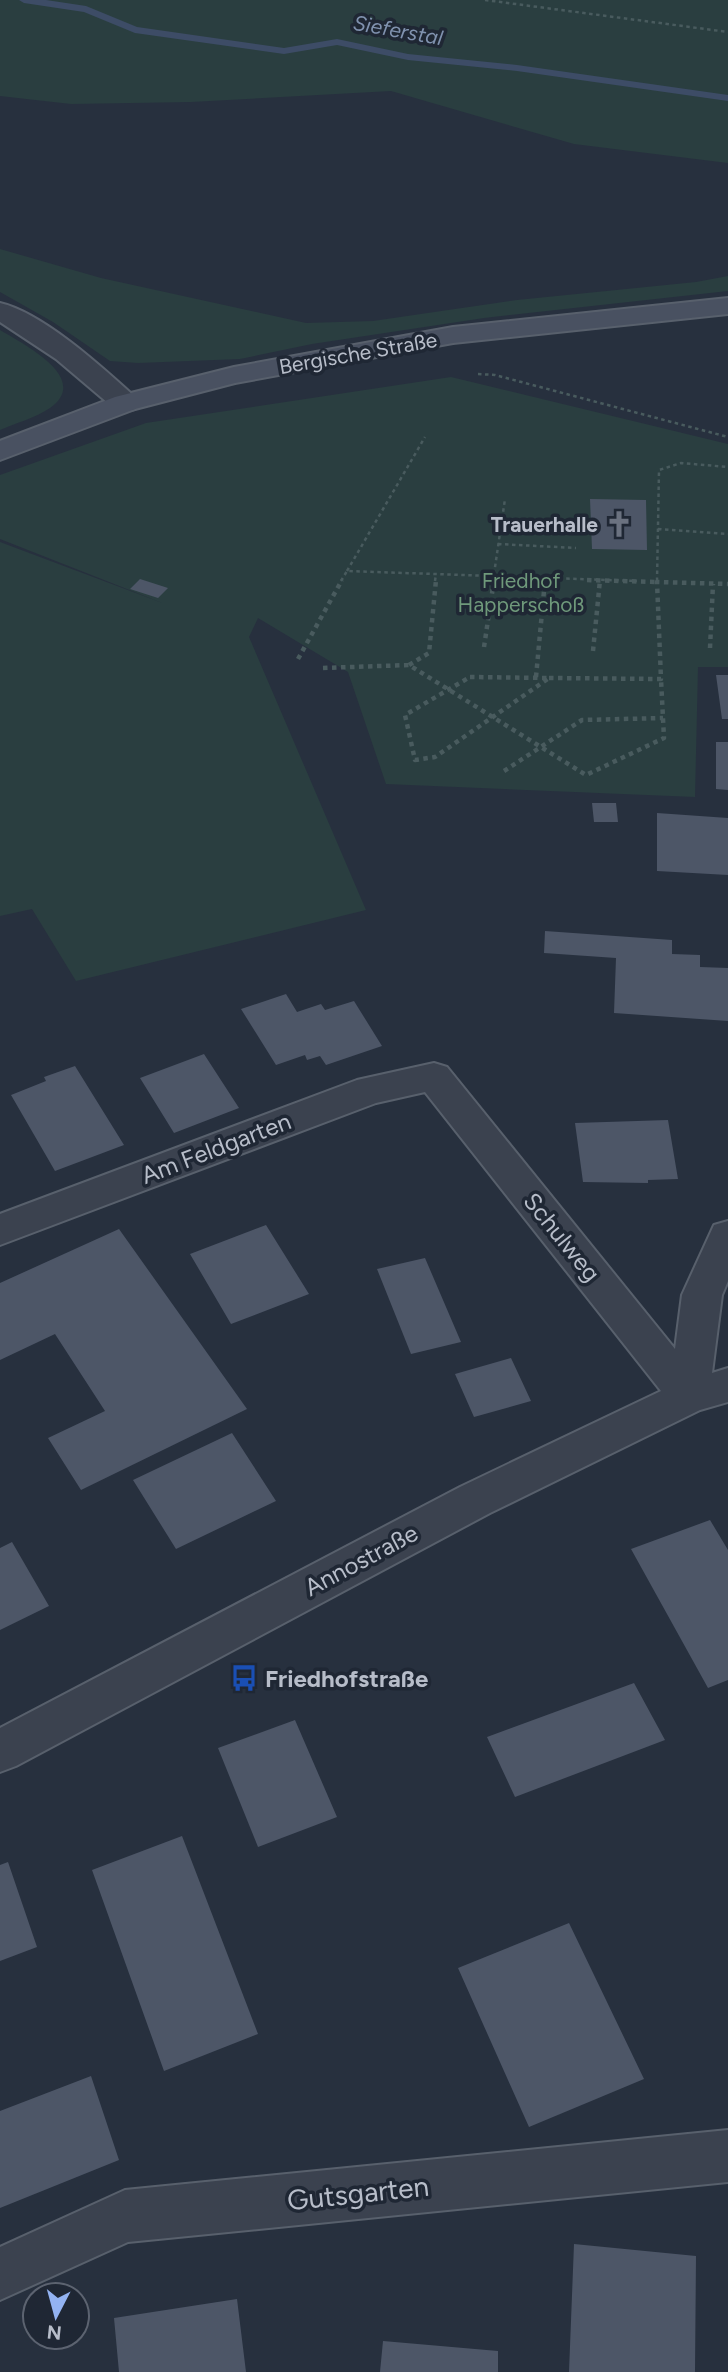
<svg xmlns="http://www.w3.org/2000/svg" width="728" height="2372" font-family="Figtree,sans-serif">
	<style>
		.green { fill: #2a3e40 }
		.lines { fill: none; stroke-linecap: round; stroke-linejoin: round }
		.stream { fill: #3d4c66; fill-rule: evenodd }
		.building { fill: #4d5667 }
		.minor-casing { stroke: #58606c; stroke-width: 4 }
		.tertiary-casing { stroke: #58606c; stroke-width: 4 }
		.secondary-casing { stroke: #58606c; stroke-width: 4 }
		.path-far1 { stroke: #495b5e; stroke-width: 2.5; stroke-dasharray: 3.5 3.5; stroke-linecap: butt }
		.path { stroke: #495b5e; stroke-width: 4.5; stroke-dasharray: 4.5 4.5; stroke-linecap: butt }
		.minor { fill: #3b424f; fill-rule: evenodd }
		.tertiary { fill: #3b424f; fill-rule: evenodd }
		.secondary { fill: #495161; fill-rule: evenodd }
		.labels { text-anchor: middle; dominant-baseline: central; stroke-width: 7; stroke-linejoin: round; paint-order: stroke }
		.far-water-label { font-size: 21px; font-style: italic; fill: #8092af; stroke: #1f2734 }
		.far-street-label { font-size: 21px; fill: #b7bdc9; stroke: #1f2734 }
		.far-poi-label { font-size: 21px; font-weight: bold; fill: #b7bdc9; stroke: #1f2734; text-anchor: end }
		.far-park-label { font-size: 21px; fill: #6f997b; stroke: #1f2734 }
		.street-label { font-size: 24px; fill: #b7bdc9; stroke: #1f2734 }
		.poi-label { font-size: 24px; font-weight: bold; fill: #b7bdc9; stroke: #1f2734; text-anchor: start }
		.near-street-label { font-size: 28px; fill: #b7bdc9; stroke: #1f2734 }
	</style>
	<rect width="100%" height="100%" fill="#27303e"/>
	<path class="green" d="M0 0H728V163L574 144 391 91 191 102 71 104 0 96Z
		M0 249 101 278 306 323 373 321 517 300 696 282 728 276V291L484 318 312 344 240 359 138 363 110 361 53 322 0 292Z
		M0 330C23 344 92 378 50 408 35 418 16 423 0 430Z
		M451 377 728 444V667H698L695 797 386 784 348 672 258 618 249 637 366 910 76 981 32 909 0 916V542L165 604 0 539V475L146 423Z"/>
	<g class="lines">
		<path class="stream" d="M19 0H46L86 6 137 27 284 48 337 39 408 54 517 65 728 95V101L517 71 408 60 337 45 284 54 135 33 84 12 24 3Z"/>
	</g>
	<path class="building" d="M590 499 646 500 647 550 592 549Z
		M140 579 168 588 158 598 130 589Z
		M716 675H728V719H722Z
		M716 742H728V790L716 789Z
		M592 803H616L618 822H594Z
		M657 813 728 818V875L657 871Z
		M545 931 672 940V954L700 955V967L728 968V1021L614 1013 616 958 544 953Z
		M286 994 297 1012 321 1004 325 1010 354 1001 382 1046 326 1065 320 1056 307 1060 305 1055 276 1065 241 1009Z
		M204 1054 239 1108 174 1133 140 1078Z
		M75 1066 124 1145 55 1171 11 1095 46 1081 44 1077Z
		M668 1120 678 1179 648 1180V1183L583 1182 575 1123Z
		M266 1225 309 1294 231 1324 190 1254Z
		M119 1229 247 1409 81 1490 48 1438 105 1411 55 1334 0 1360V1283Z
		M425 1258 461 1342 411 1354 377 1269Z
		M511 1358 531 1401 474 1417 455 1374Z
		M232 1433 276 1501 176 1549 133 1480Z
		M710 1520 728 1550V1680L708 1688 631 1549Z
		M12 1542 49 1606 0 1630V1548Z
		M634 1683 665 1740 515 1797 487 1737Z
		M295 1720 337 1817 258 1847 218 1748Z
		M182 1836 258 2034 164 2071 92 1870Z
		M8 1862 37 1947 0 1961V1865Z
		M569 1923 644 2079 529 2127 458 1968Z
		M91 2076 119 2160 0 2208V2111Z
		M574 2244 696 2256 695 2372H569Z
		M237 2299 246 2372H119L114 2318Z
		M383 2341 498 2351V2372H380Z"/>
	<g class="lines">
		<defs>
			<path id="minor" d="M434 1063 447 1067 675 1349 682 1295 714 1225 728 1221V1281L722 1295 712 1373 728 1368V1402L700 1410 490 1513 16 1766 0 1772V1728L460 1487 661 1391 425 1092 376 1103 0 1245V1214L357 1080Z
				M728 2130V2182L128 2242 0 2300V2247L125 2190Z"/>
			<path id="tertiary" d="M0 303C43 313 102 367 135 397L139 403 135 409 125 411 115 409 56 359 0 322Z"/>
			<path id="secondary" d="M728 298V314L453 343 235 383 135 409 0 460V441L115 397 234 367 453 327Z"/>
		</defs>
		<use href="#minor" class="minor-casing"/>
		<use href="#tertiary" class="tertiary-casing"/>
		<use href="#secondary" class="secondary-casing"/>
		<path class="path-far1" d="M485 0 728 32
			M478 374 495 375 728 437
			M658 529 728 534
			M498 544 576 548
			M347 571 425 437
			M341 581 347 571 637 581
			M435 581 436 574
			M493 581 505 499
			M545 581V578
			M657 581 659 470 681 463 728 467"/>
		<path class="path" d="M587 580 657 582V580
			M484 647 494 580
			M710 648 713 584
			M593 651 600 580
			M298 659 342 580
			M409 665 429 653 436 580
			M323 668 409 665 586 775 664 738 661 679
			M470 677 549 678 435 757 415 760 405 715Z
			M536 677 545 580
			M549 678 661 679 657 582 728 584
			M504 771 582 720 663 718"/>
		<use href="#minor" class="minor"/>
		<use href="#tertiary" class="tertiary"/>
		<use href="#secondary" class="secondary"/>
	</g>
	<defs>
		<symbol id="church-bare" viewBox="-9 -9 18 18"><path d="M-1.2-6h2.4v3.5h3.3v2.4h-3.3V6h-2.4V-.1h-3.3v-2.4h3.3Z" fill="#6b7280" stroke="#1f2734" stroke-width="2.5" paint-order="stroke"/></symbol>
		<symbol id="bus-bare" viewBox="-9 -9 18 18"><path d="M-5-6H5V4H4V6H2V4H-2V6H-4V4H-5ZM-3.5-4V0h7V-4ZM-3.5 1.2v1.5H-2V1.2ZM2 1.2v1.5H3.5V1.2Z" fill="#1a4fb4" stroke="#1f2734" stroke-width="2.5" paint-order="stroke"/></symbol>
	</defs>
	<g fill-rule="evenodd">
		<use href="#church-bare" x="600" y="505" width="38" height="38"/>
		<use href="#bus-bare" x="225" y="1659" width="38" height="38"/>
	</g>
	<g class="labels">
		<g class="far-water-label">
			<text transform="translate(398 30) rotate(10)">Sieferstal</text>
		</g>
		<g class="far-street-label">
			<text transform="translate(358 353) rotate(-10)">Bergische Straße</text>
		</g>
		<g class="far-poi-label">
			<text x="598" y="524">Trauerhalle</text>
		</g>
		<g class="far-park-label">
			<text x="521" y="580">Friedhof<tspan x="521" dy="24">Happerschoß</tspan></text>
		</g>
		<g class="street-label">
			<text transform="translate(216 1148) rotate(-21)">Am Feldgarten</text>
			<text transform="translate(562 1237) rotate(51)">Schulweg</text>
			<text transform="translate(361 1560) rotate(-28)">Annostraße</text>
		</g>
		<g class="poi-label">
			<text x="265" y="1678">Friedhofstraße</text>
		</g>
		<g class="near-street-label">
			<text transform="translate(358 2193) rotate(-6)">Gutsgarten</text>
		</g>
	</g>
	<g transform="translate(56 2316) rotate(186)"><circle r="33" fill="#1f2734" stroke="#5c6370" stroke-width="2"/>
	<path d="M0-5L12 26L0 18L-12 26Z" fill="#93b3f2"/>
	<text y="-10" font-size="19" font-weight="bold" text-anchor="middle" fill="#b7bdc9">N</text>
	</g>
</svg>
